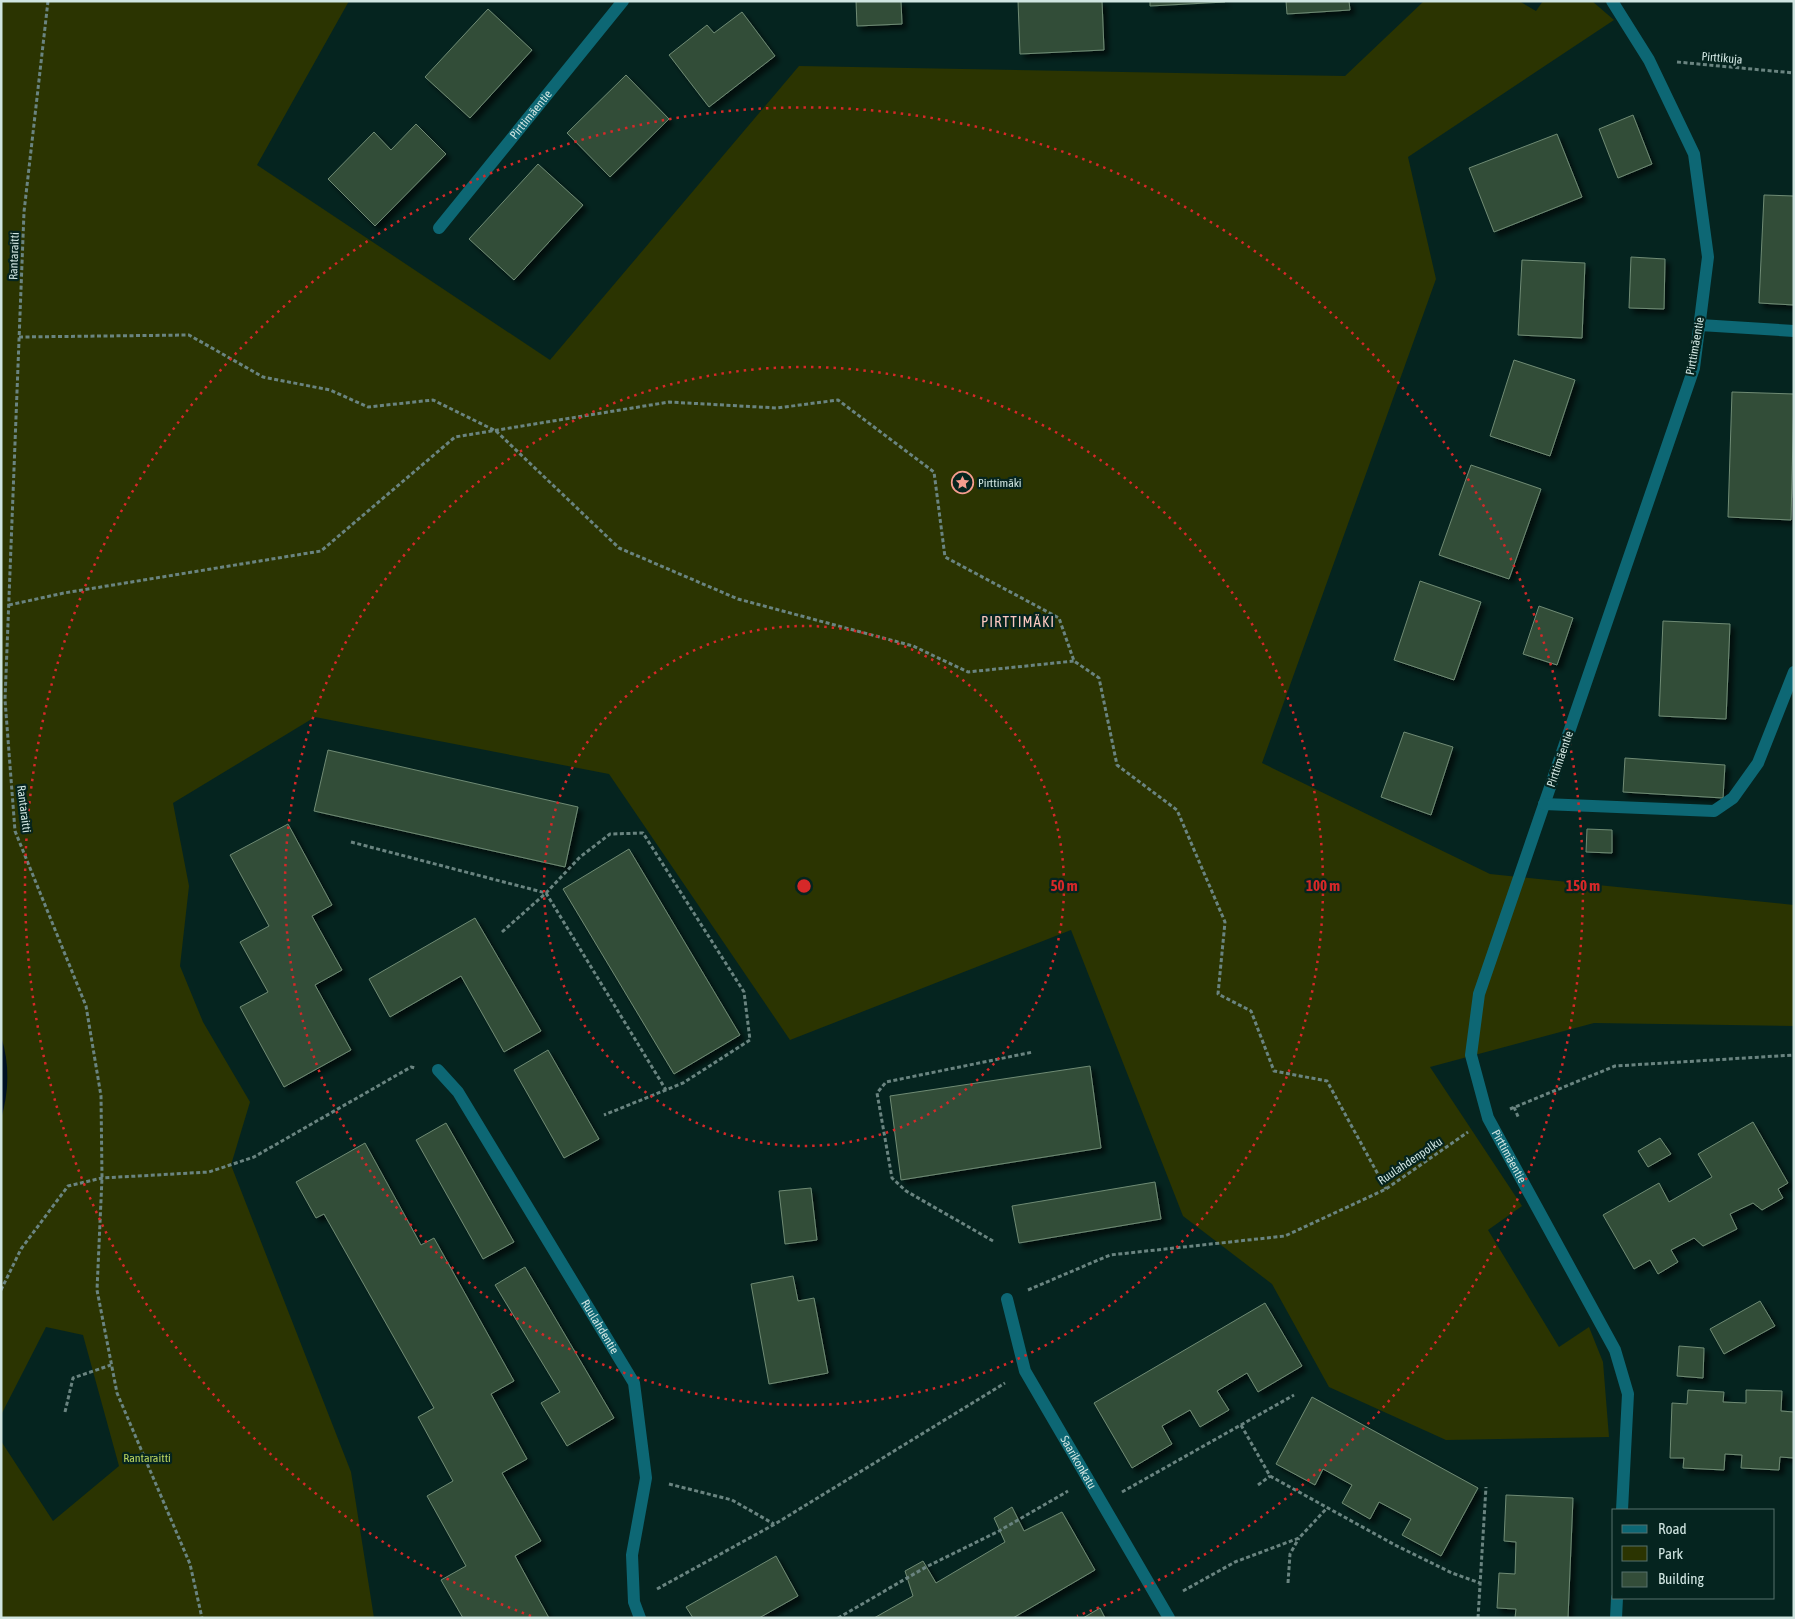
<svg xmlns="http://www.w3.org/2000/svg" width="1795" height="1619" font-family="'Asap Condensed',sans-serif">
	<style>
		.green { fill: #2b3401 }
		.water { fill: #001222 }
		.building { fill: #334d39; stroke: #6f8b74; filter: url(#shadow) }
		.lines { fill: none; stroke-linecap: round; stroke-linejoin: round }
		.path { stroke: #6a8480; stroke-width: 3; stroke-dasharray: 4 2.5; stroke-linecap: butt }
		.minor { stroke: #0d6774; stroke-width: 12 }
		.ring { fill: none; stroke: #d62828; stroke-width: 2.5; stroke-dasharray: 2.5 5 }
		.labels { text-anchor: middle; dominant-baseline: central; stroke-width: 4.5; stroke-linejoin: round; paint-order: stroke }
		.street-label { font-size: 12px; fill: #d0e5e1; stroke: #05241f }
		.poi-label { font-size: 12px; fill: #d0e5e1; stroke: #05241f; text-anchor: start }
		.park-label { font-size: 12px; fill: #bad35f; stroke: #05241f }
		.quarter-label { font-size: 15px; letter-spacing: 1px; fill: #fac7bf; stroke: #05241f }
		.centre { fill: #d62828; stroke: #05241f; stroke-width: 2.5 }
		.ring-label { font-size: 15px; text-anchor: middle; font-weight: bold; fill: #d62828; stroke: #05241f; stroke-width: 4.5; stroke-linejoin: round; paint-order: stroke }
	</style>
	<defs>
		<filter id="shadow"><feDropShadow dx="4.5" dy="4.5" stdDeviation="2.5" flood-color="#0009"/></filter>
	</defs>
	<rect width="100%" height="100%" fill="#05241f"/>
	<path class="green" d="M1 1H349L257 165 550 360 799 66 1345 76 1424 1H1519L1536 11 1543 1H1592L1614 20 1408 157 1436 279 1262 763 1490 874 1794 905V1026L1594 1023 1430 1067 1522 1206 1488 1230 1559 1347 1589 1327 1603 1362 1609 1437 1446 1440 1329 1387 1272 1284 1183 1216 1071 930 790 1040 609 774 315 717 173 803 189 886 180 966 203 1022 250 1102 231 1165 351 1472 374 1618H1V1441L53 1521 119 1466 83 1335 46 1327 1 1415Z"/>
	<path class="water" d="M1 1036C10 1064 9 1092 1 1119Z"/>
	<path class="building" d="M856 1H901L902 24 857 26Z
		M1018 1H1102L1104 50 1020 54Z
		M1150 1H1225V2L1150 6Z
		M1286 1H1349L1350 10 1287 14Z
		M488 9 532 50 470 118 425 77Z
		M742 12 775 56 709 107 669 55 707 25 714 33Z
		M626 75 669 119 610 177 567 133Z
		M1633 115 1652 164 1618 178 1599 129Z
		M416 124 446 154 375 226 328 179 374 132 391 150Z
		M1557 134 1582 197 1494 232 1469 168Z
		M538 164 583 205 514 280 469 239Z
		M1764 195 1794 196V305L1759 303Z
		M1631 257 1665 259 1664 309 1629 308Z
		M1522 260 1585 263 1582 338 1518 335Z
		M1514 360 1575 380 1550 456 1490 436Z
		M1732 392 1794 394 1791 520 1728 517Z
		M1471 465 1541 489 1509 579 1439 555Z
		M1420 581 1481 602 1454 680 1394 660Z
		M1539 606 1573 618 1557 665 1523 654Z
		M1663 621 1730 624 1726 719 1659 716Z
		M1404 732 1453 747 1431 815 1381 797Z
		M328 750 578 807 565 867 314 811Z
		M1625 758 1725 765 1723 798 1623 792Z
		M288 824 332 905 312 916 342 970 315 985 351 1050 284 1087 240 1007 268 992 240 942 269 926 230 855Z
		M1587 829 1612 830V853L1586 852Z
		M629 849 740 1035 674 1074 563 889Z
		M475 918 541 1031 504 1052 461 976 390 1017 369 979Z
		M548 1050 599 1139 564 1158 514 1070Z
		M1090 1066 1101 1148 901 1180 890 1096Z
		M1753 1122 1788 1183 1778 1189 1783 1198 1762 1210 1753 1203 1730 1214 1737 1229 1703 1246 1694 1238 1671 1250 1678 1262 1658 1274 1650 1260 1634 1269 1603 1215 1659 1183 1669 1202 1712 1177 1698 1154Z
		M446 1123 514 1242 483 1259 416 1140Z
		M1660 1138 1671 1154 1648 1167 1638 1151Z
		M365 1143 421 1245 434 1238 514 1381 491 1394 527 1459 502 1473 541 1541 515 1556 549 1618H463L441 1580 466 1566 427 1496 453 1481 418 1417 434 1408 324 1214 316 1218 296 1182Z
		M1155 1182 1161 1219 1019 1243 1012 1206Z
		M811 1188 817 1240 785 1244 779 1191Z
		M525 1267 614 1418 567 1446 541 1403 560 1392 495 1285Z
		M793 1276 798 1301 814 1298 828 1373 769 1384 751 1284Z
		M1760 1301 1775 1326 1724 1354 1710 1329Z
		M1265 1303 1302 1366 1258 1392 1247 1373 1217 1391 1229 1410 1200 1427 1190 1410 1162 1426 1172 1444 1132 1468 1094 1403Z
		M1679 1346 1704 1348 1703 1378 1677 1376Z
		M1688 1390 1724 1392 1723 1402 1746 1403V1390L1782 1391 1781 1411 1794 1412V1458L1780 1457 1779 1470 1741 1468 1742 1455 1725 1454 1724 1470 1683 1468 1684 1458H1670L1672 1403 1687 1404Z
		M1312 1397 1478 1488 1441 1556 1402 1535 1411 1519 1379 1502 1370 1519 1342 1503 1352 1485 1323 1469 1315 1485 1276 1464Z
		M1506 1495 1573 1498 1568 1618H1515L1516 1609 1497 1608 1499 1573 1515 1574 1516 1542 1504 1541Z
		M1012 1507 1024 1531 1062 1512 1095 1570 1013 1618H874L913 1596 905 1571 923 1561 936 1583 1005 1542 994 1518Z
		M776 1556 798 1596 759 1618H693L686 1607Z
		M1100 1608 1105 1618H1083Z"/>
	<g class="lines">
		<path class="path" d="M48 1 24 212 5 700 15 831 86 1006 101 1096 102 1178 97 1290 117 1393 190 1564 202 1618
			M1677 62 1794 73
			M19 337 189 335 263 377 330 390 368 407 433 400 496 431 619 548 738 599 913 646 968 672 1074 661
			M9 605 64 593 321 551 455 437 669 402 777 408 838 400 934 472 945 557 1059 618 1074 661 1099 678 1117 765 1177 810 1225 922 1218 994 1251 1011 1274 1071 1327 1081 1386 1189
			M351 842 546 893 666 1090
			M502 932 546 893 580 857 610 834 643 833 744 992 750 1040 683 1083 604 1115
			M1514 1107 1519 1119
			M1510 1109 1615 1066 1794 1055
			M993 1241 906 1191 892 1178 877 1093 886 1082 1033 1052
			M1 1290 21 1249 68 1186 102 1178 209 1172 254 1157 411 1067 415 1068
			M1028 1290 1110 1255 1285 1236 1386 1189 1468 1132
			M65 1412 73 1378 111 1365
			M1241 1425 1270 1476 1395 1545 1452 1573 1480 1583
			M669 1484 732 1500 774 1524
			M1258 1485 1270 1476
			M1122 1492 1294 1395
			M1288 1583 1290 1554 1299 1538
			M657 1589 775 1524 1005 1383
			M1183 1591 1235 1562 1299 1538 1327 1508
			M838 1618 926 1567 999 1531 1068 1491
			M1478 1618 1486 1487"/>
		<g class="minor">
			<path id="s1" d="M1612 1 1649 60 1694 154 1708 257 1694 368 1479 994 1471 1055 1488 1118 1615 1350 1628 1394 1622 1510"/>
			<path id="s2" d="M439 228 623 1"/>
			<path d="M1700 325 1794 331"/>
			<path d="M1544 804 1714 811 1733 798 1758 763 1794 672"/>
			<path id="s3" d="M438 1070 458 1092 634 1383 646 1478 632 1555 634 1602 640 1618"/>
			<path id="s4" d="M1007 1299 1025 1371 1169 1618"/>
			<path d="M1616 1618 1617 1598"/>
		</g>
	</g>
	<g class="ring">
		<circle cx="804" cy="886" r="260"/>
		<circle cx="804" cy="886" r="519"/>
		<path d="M531 1616A779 779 0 1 1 1077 1616"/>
	</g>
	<defs>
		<symbol id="sight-ring" viewBox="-11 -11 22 22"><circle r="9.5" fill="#05241f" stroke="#f59d8f" stroke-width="1.5"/><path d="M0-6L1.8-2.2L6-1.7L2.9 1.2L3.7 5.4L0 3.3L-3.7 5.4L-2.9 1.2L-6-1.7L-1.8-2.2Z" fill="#f59d8f"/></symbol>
	</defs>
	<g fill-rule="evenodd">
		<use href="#sight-ring" x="950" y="470" width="25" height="25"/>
	</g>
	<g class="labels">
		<g class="street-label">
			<text transform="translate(1722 58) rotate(5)">Pirttikuja</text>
			<text stroke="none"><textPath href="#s2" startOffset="146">Pirttimäentie</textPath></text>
			<text transform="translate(14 256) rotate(-88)">Rantaraitti</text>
			<text transform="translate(1695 346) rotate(-80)">Pirttimäentie</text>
			<text transform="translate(1560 759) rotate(-71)">Pirttimäentie</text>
			<text transform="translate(24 809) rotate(83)">Rantaraitti</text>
			<text stroke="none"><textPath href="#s1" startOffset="1222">Pirttimäentie</textPath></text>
			<text transform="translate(1410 1161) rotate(-34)">Ruulahdenpolku</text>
			<text stroke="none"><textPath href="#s3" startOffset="304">Ruulahdentie</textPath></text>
			<text stroke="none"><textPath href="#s4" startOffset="180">Saarikonkatu</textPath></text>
		</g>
		<g class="poi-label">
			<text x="978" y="483">Pirttimäki</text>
		</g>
		<g class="park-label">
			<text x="147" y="1458">Rantaraitti</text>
		</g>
		<g class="quarter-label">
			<text x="1018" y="621">PIRTTIMÄKI</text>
		</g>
	</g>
	<circle cx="804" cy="886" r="8" class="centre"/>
	<g class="ring-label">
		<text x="1064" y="891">50 m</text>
		<text x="1323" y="891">100 m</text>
		<text x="1583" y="891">150 m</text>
	</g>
	<rect width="1795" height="1619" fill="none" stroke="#d0e5e1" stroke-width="5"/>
	<rect x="1612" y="1509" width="162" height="90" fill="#05241f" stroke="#56716d"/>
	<rect x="1622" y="1525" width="25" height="8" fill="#0d6774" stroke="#56716d"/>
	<text x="1658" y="1534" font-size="15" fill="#d0e5e1">Road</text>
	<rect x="1622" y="1546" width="25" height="15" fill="#2b3401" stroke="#56716d"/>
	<text x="1658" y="1559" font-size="15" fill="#d0e5e1">Park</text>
	<rect x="1622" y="1572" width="25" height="15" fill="#334d39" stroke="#56716d"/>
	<text x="1658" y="1584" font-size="15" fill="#d0e5e1">Building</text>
</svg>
